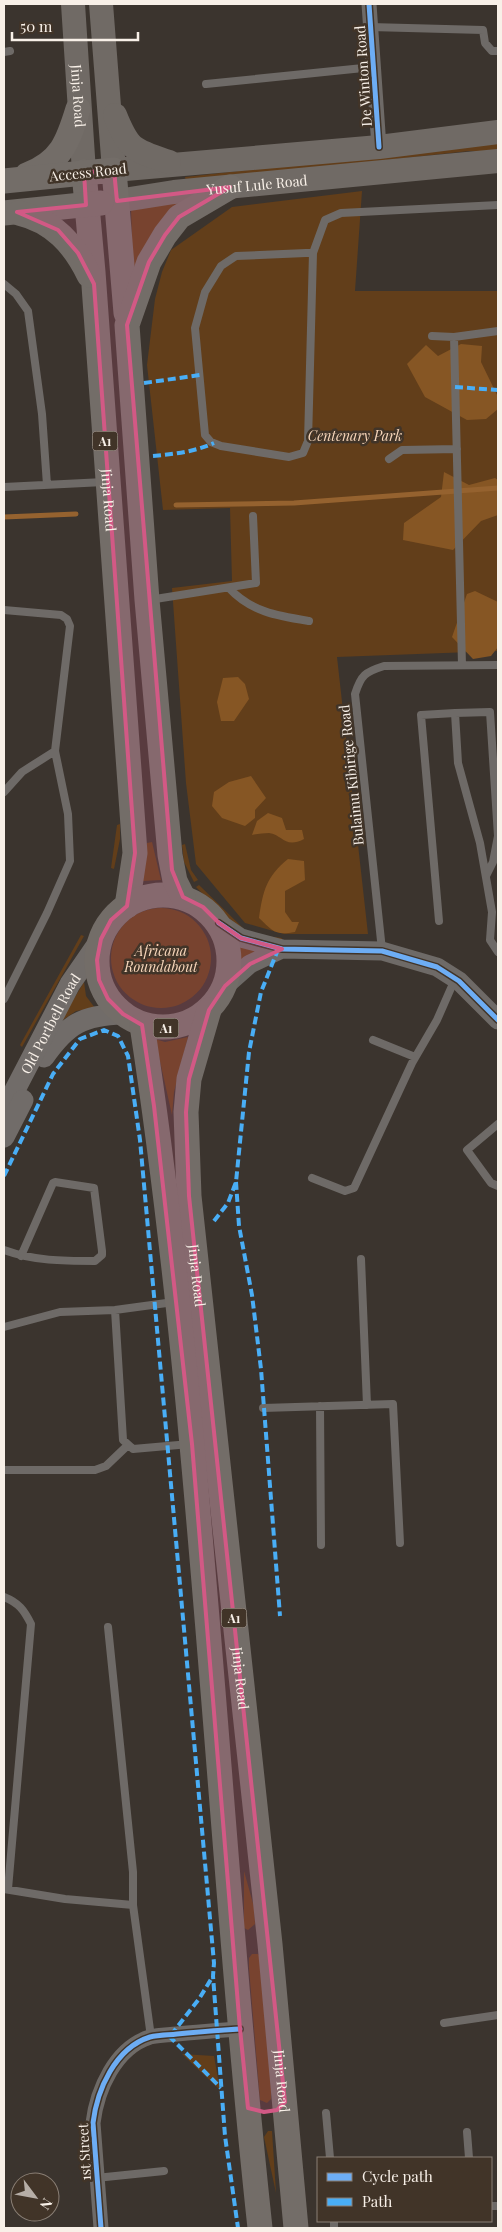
<svg xmlns="http://www.w3.org/2000/svg" width="502" height="2232" font-family="'Playfair Display',serif">
	<style>
		.green { fill: #623e1a }
		.forest { fill: #865624 }
		.lines { fill: none; stroke-linecap: round; stroke-linejoin: round }
		.stream { stroke: #95622f; stroke-width: 5 }
		.service { stroke: #6e6a67; stroke-width: 8 }
		.minor { stroke: #6e6a67; stroke-width: 15 }
		.tertiary { stroke: #6e6a67; stroke-width: 19 }
		.secondary { stroke: #716c69; stroke-width: 21 }
		.primary { stroke: #706a65; stroke-width: 24 }
		.trunk { stroke: #736d68; stroke-width: 25 }
		.quiet { stroke: #49aef6; stroke-width: 4; stroke-dasharray: 8 4; stroke-linecap: butt }
		.cycleway-casing { stroke: #413428; stroke-width: 8 }
		.cycleway { stroke: #6dadf4; stroke-width: 5 }
		.marked { fill: #d25985; fill-opacity: 0.2; stroke: #d25985; stroke-width: 4; stroke-linejoin: round }
		.labels { text-anchor: middle; dominant-baseline: central; stroke-width: 5; stroke-linejoin: round; paint-order: stroke }
		.shield { fill: #413428; stroke: #c1b8ae; stroke-width: 1 }
		.shield-label { font-size: 12px; font-weight: bold; fill: #f8f0e8 }
		.street-label { font-size: 14px; fill: #f8f0e8; stroke: #413428 }
		.park-label { font-size: 14px; font-style: italic; fill: #f7d6ba; stroke: #413428 }
	</style>
	<rect width="100%" height="100%" fill="#3b342e"/>
	<path class="green" d="M498 142V153L469 151 186 182 185 177Z
		M362 191 355 291H498V651L337 657 368 934H284L245 923 196 864 186 783 172 588 232 581 230 508 163 510 147 365 155 299 162 272 171 250 232 207Z
		M195 196 133 283 131 206Z
		M120 824V839L114 869 111 868 117 825Z
		M152 842 161 880 142 881 147 843Z
		M185 844 191 870 198 880 194 882 184 862 182 845Z
		M199 885 245 930 258 935 282 938 281 941 238 930 196 887Z
		M111 958a50 50 0 1 1 100 0a50 50 0 1 1-100 0Z
		M81 935 84 936 22 1047 20 1045Z
		M238 945 264 950 239 962Z
		M84 982 86 996 95 1008 76 1011 60 1022Z
		M188 1037 174 1092 172 1115 155 1039 165 1042Z
		M244 1871 254 1907 255 1924 248 1930 244 1928Z
		M252 1954H258L260 1957 271 2086V2099L267 2103 260 2100 249 1968V1958Z
		M182 2054 214 2056 220 2090Z
		M268 2131H272L276 2193 264 2137Z"/>
	<path class="forest" d="M461 344 482 346 481 362 498 397V409L486 419 467 420 425 397 407 364 426 345 438 356Z
		M444 472 469 485 495 478 498 480V515L481 521 453 550 403 540 404 523 441 497Z
		M475 591 498 602V647L491 656 473 659 452 637 467 594Z
		M238 677 245 684 249 699 234 721H221L217 702 223 678Z
		M251 776 266 798 255 810V818L245 826 222 818 212 806 214 792 229 782Z
		M268 813 282 818 286 830H302L304 839C285 849 283 835 269 833 264 833 257 834 252 835L257 821Z
		M288 859 304 861 305 880 285 891V912L292 922H299L295 932C275 936 273 931 259 918 263 891 266 877 288 859Z"/>
	<g class="lines">
		<path class="stream" d="M176 505 294 503 498 488
			M4 517 76 514"/>
		<path class="service" d="M370 27 483 30 485 43 492 51H498
			M4 52 10 51
			M206 84 373 67
			M306 253H313L308 441 303 453 289 457 221 446 211 442 205 435 195 328 205 292 221 266 236 256Z
			M313 253 325 220 341 213 498 205
			M4 284 16 294 28 311 42 414 47 485
			M432 336 454 337 498 331
			M454 337 462 665
			M389 459 402 450 457 449
			M4 487 104 482
			M229 588C251 612 278 616 309 621
			M149 600 256 583 253 516
			M4 610 61 615 67 619 70 626 55 751 68 814 70 861 47 913 4 999
			M4 792 22 772 55 751
			M486 876 493 862 498 836 490 712 455 713 458 763 480 843 492 912 490 940 498 952
			M439 921 421 715 455 713
			M382 950 355 694C361 675 365 672 384 666L498 665
			M373 1040 415 1057
			M498 1124 467 1150 491 1183 498 1186
			M312 1178 345 1191 354 1188 412 1063 437 1020 455 979
			M4 1250C34 1261 63 1261 95 1261L102 1255V1251L94 1188 55 1182 53 1183 21 1256
			M361 1259 367 1405
			M115 1310 123 1440 133 1449 190 1444
			M4 1327 60 1312 115 1310 174 1302
			M320 1406 321 1545
			M263 1408 393 1404 400 1543
			M4 1470H95L106 1466 128 1445
			M4 1597C19 1603 24 1610 31 1624L8 1889
			M108 1627 133 1872V1905
			M4 1889 65 1899 133 1905 151 2037
			M444 2023 498 2015
			M326 2113 330 2158
			M467 2132 469 2158
			M96 2178 164 2171
			M491 2206H498
			M334 2221V2228"/>
		<path class="minor" d="M369 4 379 147
			M101 2228 93 2123C97 2090 115 2048 150 2037 159 2035 169 2035 177 2034 198 2032 219 2030 240 2029"/>
		<path class="tertiary" d="M219 923 241 938 282 949 382 951 437 967 459 981 498 1020
			M225 986 250 964 282 949"/>
		<g class="secondary">
			<path d="M44 1057C67 1024 83 1015 123 1014"/>
			<path id="s1" d="M4 1111 70 984 101 939"/>
			<path d="M4 1137 23 1100"/>
		</g>
		<g class="primary">
			<path id="s2" d="M73 4 84 172"/>
			<path d="M101 4 114 170 379 147 498 132"/>
			<path d="M115 115C129 150 133 150 169 162"/>
			<path id="s3" d="M117 201 174 192 498 161"/>
		</g>
		<g class="trunk">
			<path id="s4" d="M84 172 93 272 135 853 127 906"/>
			<path d="M27 175C61 162 68 142 78 109"/>
			<path d="M4 181 114 170 126 313"/>
			<path d="M4 213 101 203"/>
			<path d="M19 213C53 221 74 244 89 275"/>
			<circle cx="163" cy="961" r="66"/>
			<path d="M183 897 175 881 170 855 147 600 127 325 149 262 165 235 179 217 230 187"/>
			<path id="s5" d="M209 1010 189 1079 186 1112 189 1196 270 1944 296 2228"/>
			<path d="M142 1025C203 1423 217 1828 260 2228"/>
		</g>
		<path class="quiet" d="M144 383 200 375
			M455 387 498 390
			M153 456C174 454 194 452 214 443
			M4 1176 53 1074 80 1039 104 1030 118 1036 128 1056 140 1140 214 1963 213 1976 225 2136 238 2228
			M236 1182 239 1226 252 1295 261 1369 280 1616
			M214 1221 228 1203 236 1182 249 1052 261 992 277 952
			M171 2035 199 1999 213 1976
			M169 2036 221 2088"/>
		<defs>
			<path id="cycleway" d="M369 4 379 147
				M219 923 241 938 282 949 382 951 437 967 459 981 498 1020
				M101 2228 93 2123C97 2090 115 2048 150 2037 159 2035 169 2035 177 2034 198 2032 219 2030 240 2029"/>
		</defs>
		<use href="#cycleway" class="cycleway-casing"/>
		<use href="#cycleway" class="cycleway"/>
	</g>
	<path class="marked" d="M114 170 117 201 230 187 179 217 165 235 149 262 127 325 172 870 183 897 203 907 219 923 241 938 282 949 250 964 225 986 209 1010 189 1079 186 1112 189 1196 285 2102 277 2110 264 2112 248 2108 240 2029 192 1444 154 1106 142 1025 123 1014 108 999 99 980 97 960 101 939 111 920 127 906 135 853 94 284 78 253 58 230 17 212 86 205 84 172Z"/>
	<g class="labels">
		<g class="shield">
			<rect x="92.5" y="431.5" width="25" height="19" rx="4"/>
			<rect x="153.5" y="1018.5" width="25" height="19" rx="4"/>
			<rect x="221.5" y="1608.5" width="25" height="19" rx="4"/>
		</g>
		<g class="shield-label">
			<text x="105" y="441">A1</text>
			<text x="166" y="1028">A1</text>
			<text x="234" y="1618">A1</text>
		</g>
		<g class="street-label">
			<text transform="translate(363 76) rotate(-94)">De Winton Road</text>
			<text stroke="none"><textPath href="#s2" startOffset="92">Jinja Road</textPath></text>
			<text transform="translate(88 172) rotate(-6)">Access Road</text>
			<text stroke="none"><textPath href="#s3" startOffset="141">Yusuf Lule Road</textPath></text>
			<text stroke="none"><textPath href="#s4" startOffset="329">Jinja Road</textPath></text>
			<text transform="translate(351 775) rotate(-96)">Bulaimu Kibirige Road</text>
			<text stroke="none"><textPath href="#s1" startOffset="99">Old Portbell Road</textPath></text>
			<text stroke="none"><textPath href="#s5" startOffset="269">Jinja Road</textPath></text>
			<text stroke="none"><textPath href="#s5" startOffset="674">Jinja Road</textPath></text>
			<text stroke="none"><textPath href="#s5" startOffset="1079">Jinja Road</textPath></text>
			<text transform="translate(84 2152) rotate(-93)">1st Street</text>
		</g>
		<g class="park-label">
			<text x="355" y="435">Centenary Park</text>
			<text x="161" y="950">Africana<tspan x="161" dy="16">Roundabout</tspan></text>
		</g>
	</g>
	<rect width="502" height="2232" fill="none" stroke="#f8f0e8" stroke-width="10"/>
	<rect x="317" y="2157" width="175" height="65" fill="#413428" stroke="#8a7f75"/>
	<rect x="327" y="2173" width="25" height="8" fill="#6dadf4" stroke="#8a7f75"/>
	<text x="362" y="2182" font-size="15" fill="#f8f0e8">Cycle path</text>
	<rect x="327" y="2198" width="25" height="8" fill="#49aef6" stroke="#8a7f75"/>
	<text x="362" y="2207" font-size="15" fill="#f8f0e8">Path</text>
	<g transform="translate(35 2197) rotate(122)"><circle r="24" fill="#413428" stroke="#8a7f75"/>
	<path d="M0-4L9 19L0 12L-9 19Z" fill="#b6aea7"/>
	<text y="-8" font-size="14" font-weight="bold" text-anchor="middle" fill="#f8f0e8">N</text>
	</g>
	<path d="M12 32v8h126v-8" fill="none" stroke="#f8f0e8" stroke-width="2.5"/>
	<text x="20" y="32" font-size="15" fill="#f8f0e8" stroke="#413428" stroke-width="4" paint-order="stroke">50 m</text>
</svg>
